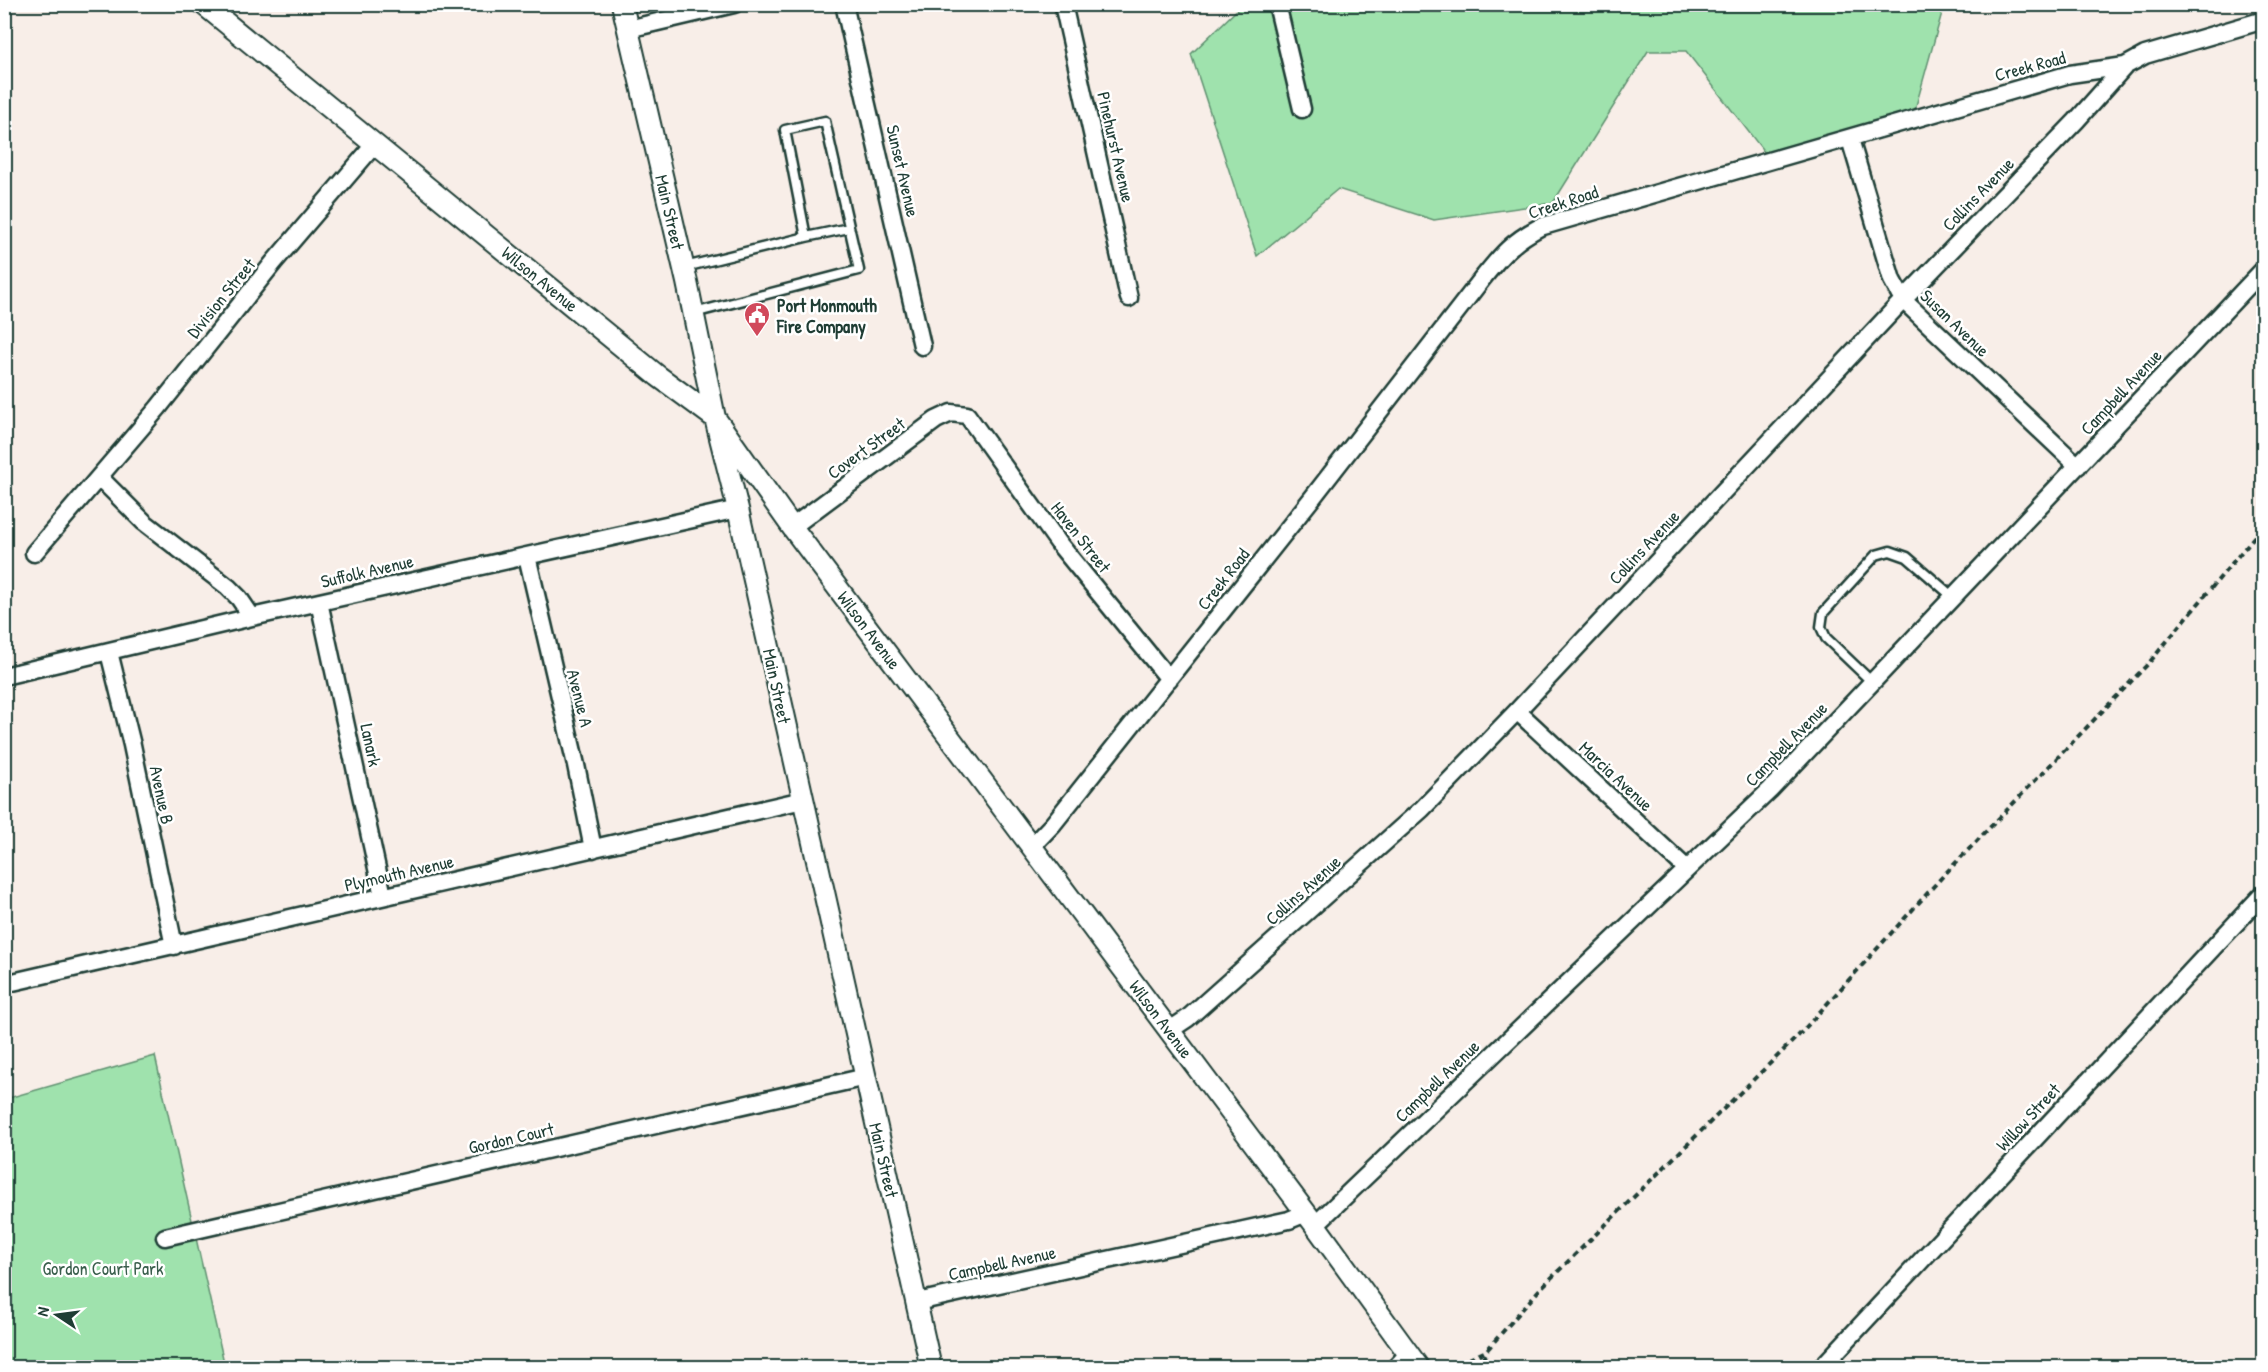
<svg xmlns="http://www.w3.org/2000/svg" width="2268" height="1372" font-family="'Patrick Hand',sans-serif">
	<style>
		.green { fill: #9fe2ad; stroke: #5f9070; stroke-width: 1.5 }
		.lines { fill: none; stroke-linecap: round; stroke-linejoin: round }
		.service-casing { stroke: #1f3d34; stroke-width: 13 }
		.minor-casing { stroke: #1f3d34; stroke-width: 21 }
		.tertiary-casing { stroke: #1f3d34; stroke-width: 24 }
		.path { stroke: #1f3d34; stroke-width: 4; stroke-dasharray: 6 4.5; stroke-linecap: butt }
		.service { stroke: #fff; stroke-width: 8 }
		.minor { stroke: #fff; stroke-width: 16 }
		.tertiary { stroke: #fff; stroke-width: 20 }
		.labels { text-anchor: middle; dominant-baseline: central; stroke-width: 5; stroke-linejoin: round; paint-order: stroke }
		.street-label { font-size: 18px; fill: #1f3d34; stroke: #fff }
		.poi-label { font-size: 18px; font-weight: bold; fill: #1f3d34; stroke: #fff; text-anchor: start }
		.park-label { font-size: 18px; fill: #395e4c; stroke: #fff }
	</style>
	<rect width="100%" height="100%" fill="#f8eee8"/>
	<filter id="ink" filterUnits="userSpaceOnUse"><feTurbulence type="fractalNoise" baseFrequency=".0167" numOctaves="2"/><feDisplacementMap in="SourceGraphic" scale="12" xChannelSelector="R" yChannelSelector="G"/><feConvolveMatrix kernelMatrix="1 2 1 2 8 2 1 2 1" color-interpolation-filters="sRGB"/></filter>
	<g filter="url(#ink)">
		<path class="green" d="M1242 5H1955L1943 9 1914 113 1768 157 1686 51H1648L1553 203 1434 220 1338 189 1257 256 1191 54Z
			M155 1056 225 1367 5 1368V1099Z"/>
		<g class="lines">
			<defs>
				<path id="service" d="M806 237 849 228
					M685 267 806 237 785 130 825 121 859 270 694 313
					M1872 682 1826 638 1821 627 1823 613 1876 555 1890 551 1907 557 1953 597"/>
				<path id="minor" d="M844 4 922 346
					M1063 4 1129 298
					M1277 4 1302 109
					M628 29 734 4
					M1850 139 1892 280 1903 300 2078 466
					M99 477 144 522 228 587 239 598 252 617
					M792 527 936 420 951 413 967 415 1060 545 1169 679
					M34 553 158 408 274 262 374 145
					M527 556 576 765 593 849
					M319 602 383 896
					M109 652 132 745 174 946
					M4 676 252 617 738 509
					M1517 711 1687 869
					M1032 846 1053 824 1313 497 1482 279C1502 254 1512 242 1540 227L2070 74 2125 66 2145 55 2264 20
					M4 984 803 800
					M1170 1030 1188 1018 1422 809 1517 711 1903 300 2076 121 2125 66
					M1315 1225 1770 790 2264 269
					M165 1237 866 1077
					M917 1302 1289 1220 1306 1213
					M1395 1368 1409 1353
					M1821 1368 2264 893"/>
				<path id="tertiary" d="M203 4 658 376 715 418 792 527 1315 1225 1419 1368
					M622 4 687 282 715 418 738 509 931 1368"/>
			</defs>
			<use href="#service" class="service-casing"/>
			<use href="#minor" class="minor-casing"/>
			<use href="#tertiary" class="tertiary-casing"/>
			<path class="path" d="M1450 1368 1486 1351 1540 1289 1798 1036 1943 876 2148 664 2264 525
				M1477 1368 1487 1352"/>
			<use href="#service" class="service"/>
			<use href="#minor" class="minor"/>
			<use href="#tertiary" class="tertiary"/>
		</g>
	</g>
	<defs>
		<symbol id="civic-pin" viewBox="-11 -11 22 30"><path d="M0 17L-7.5 6A9.5 9.5 0 1 1 7.5 6Z" fill="#d1495b" stroke="#fff"/><path d="M-.6-6.5H3V-4.5H.6V-3L4-1V1h2V6H-6V1h2V-1L-.6-3ZM-1.2 2.5V6h2.4V2.5Z" fill="#fff"/></symbol>
	</defs>
	<g fill-rule="evenodd">
		<use href="#civic-pin" x="742" y="300" width="30" height="40"/>
	</g>
	<g class="labels">
		<g class="street-label">
			<text transform="translate(2030 66) rotate(-15)">Creek Road</text>
			<text transform="translate(1116 147) rotate(77)">Pinehurst Avenue</text>
			<text transform="translate(903 171) rotate(77)">Sunset Avenue</text>
			<text transform="translate(1978 194) rotate(-46)">Collins Avenue</text>
			<text transform="translate(1563 202) rotate(-18)">Creek Road</text>
			<text transform="translate(670 212) rotate(77)">Main Street</text>
			<text transform="translate(540 279) rotate(39)">Wilson Avenue</text>
			<text transform="translate(221 298) rotate(-51)">Division Street</text>
			<text transform="translate(1955 323) rotate(44)">Susan Avenue</text>
			<text transform="translate(2121 392) rotate(-47)">Campbell Avenue</text>
			<text transform="translate(866 448) rotate(-36)">Covert Street</text>
			<text transform="translate(1081 537) rotate(52)">Haven Street</text>
			<text transform="translate(1644 547) rotate(-47)">Collins Avenue</text>
			<text transform="translate(367 571) rotate(-13)">Suffolk Avenue</text>
			<text transform="translate(1223 579) rotate(-52)">Creek Road</text>
			<text transform="translate(869 630) rotate(53)">Wilson Avenue</text>
			<text transform="translate(777 686) rotate(78)">Main Street</text>
			<text transform="translate(580 698) rotate(76)">Avenue A</text>
			<text transform="translate(1786 744) rotate(-46)">Campbell Avenue</text>
			<text transform="translate(371 745) rotate(78)">Lanark</text>
			<text transform="translate(1616 776) rotate(43)">Marcia Avenue</text>
			<text transform="translate(162 795) rotate(78)">Avenue B</text>
			<text transform="translate(399 873) rotate(-13)">Plymouth Avenue</text>
			<text transform="translate(1303 890) rotate(-42)">Collins Avenue</text>
			<text transform="translate(1161 1019) rotate(53)">Wilson Avenue</text>
			<text transform="translate(1437 1081) rotate(-44)">Campbell Avenue</text>
			<text transform="translate(2028 1117) rotate(-47)">Willow Street</text>
			<text transform="translate(511 1138) rotate(-13)">Gordon Court</text>
			<text transform="translate(884 1160) rotate(77)">Main Street</text>
			<text transform="translate(1002 1263) rotate(-12)">Campbell Avenue</text>
		</g>
		<g class="poi-label">
			<text x="777" y="305">Port Monmouth<tspan x="777" dy="21">Fire Company</tspan></text>
		</g>
		<g class="park-label">
			<text x="103" y="1268">Gordon Court Park</text>
		</g>
	</g>
	<rect width="2268" height="1372" fill="none" stroke="#fff" stroke-width="24"/>
	<rect x="12" y="12" width="2244" height="1348" fill="none" stroke="#1f3d34" stroke-width="2" filter="url(#ink)"/>
	<g transform="translate(57 1315) rotate(283)" stroke="#ffffff" stroke-width="4.5" paint-order="stroke">
	<path d="M0-4.5L10 22L0 15L-10 22Z" fill="#1f3d34"/>
	<text y="-9" font-size="16" font-weight="bold" text-anchor="middle" fill="#1f3d34">N</text>
	</g>
</svg>
